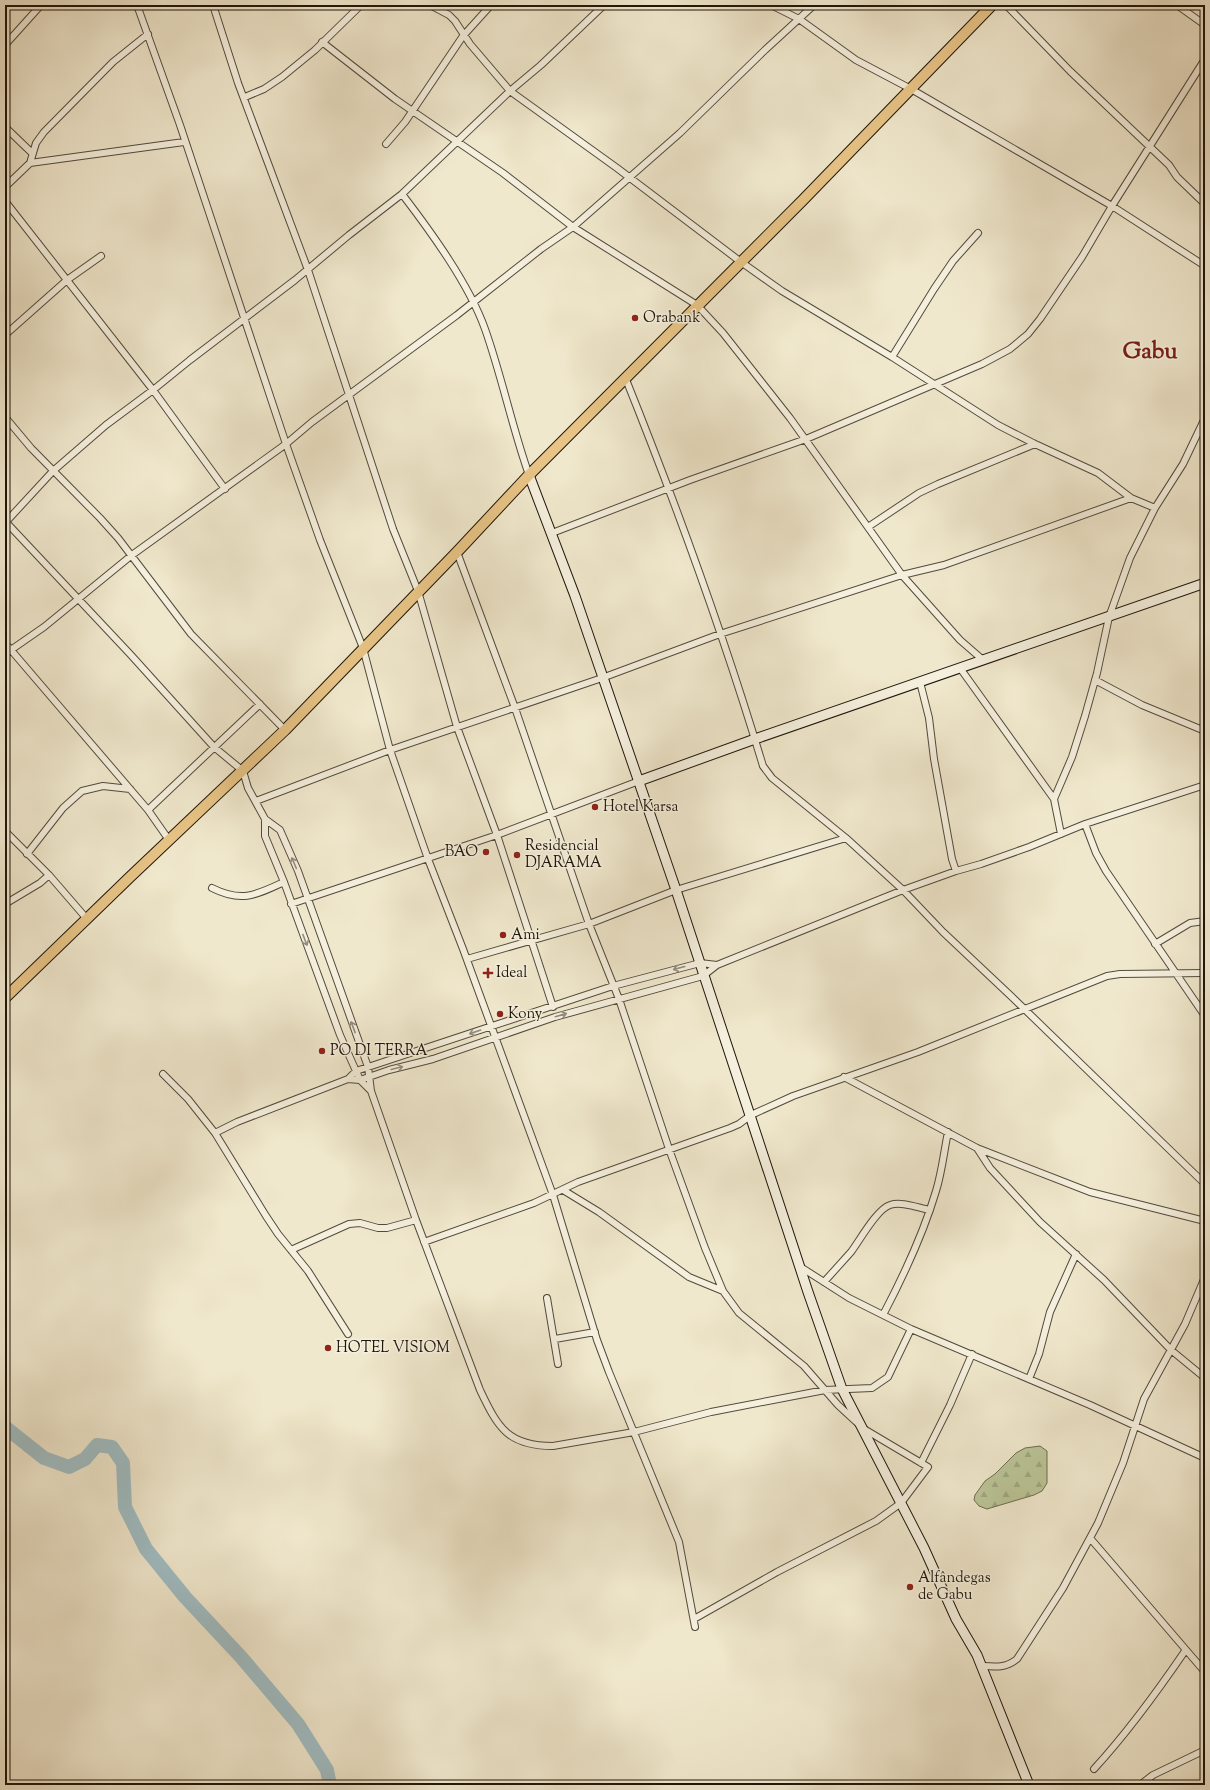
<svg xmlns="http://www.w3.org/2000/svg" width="1210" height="1790" font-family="'Sorts Mill Goudy',serif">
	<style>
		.forest { fill: url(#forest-firs); stroke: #6d6d50 }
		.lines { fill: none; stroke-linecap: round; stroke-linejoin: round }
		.river { stroke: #a0bdc3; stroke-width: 14 }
		.minor-casing { stroke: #534a3b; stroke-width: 8 }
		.secondary-casing { stroke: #1f150a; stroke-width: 11 }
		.primary-casing { stroke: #1f150a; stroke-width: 12 }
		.minor { stroke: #f5f0de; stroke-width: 6 }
		.secondary { stroke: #f5f0de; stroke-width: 9 }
		.primary { stroke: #e8c486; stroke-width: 10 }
		.oneway { stroke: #958d7f }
		.poi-dot { fill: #8f2418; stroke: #f5f0de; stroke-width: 1.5 }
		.labels { text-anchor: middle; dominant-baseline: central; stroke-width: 3; stroke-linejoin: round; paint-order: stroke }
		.poi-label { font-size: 15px; fill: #1f150a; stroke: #f5f0de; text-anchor: start }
		.town-label { font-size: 23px; font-weight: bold; fill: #7a1f14; stroke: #f5f0de }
	</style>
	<defs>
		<pattern id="forest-firs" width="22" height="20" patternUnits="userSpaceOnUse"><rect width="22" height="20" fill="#bbc597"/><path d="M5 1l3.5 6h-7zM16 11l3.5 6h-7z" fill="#a0a881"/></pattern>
	</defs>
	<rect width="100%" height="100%" fill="#f0e8cd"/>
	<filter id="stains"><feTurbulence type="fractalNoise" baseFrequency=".005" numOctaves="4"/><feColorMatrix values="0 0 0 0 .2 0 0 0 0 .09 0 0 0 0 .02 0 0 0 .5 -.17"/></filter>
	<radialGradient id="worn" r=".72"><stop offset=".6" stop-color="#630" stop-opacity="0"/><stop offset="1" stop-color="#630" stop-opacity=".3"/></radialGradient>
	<path class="forest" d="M1040 1446 1047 1451V1483L1042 1491 1034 1495 987 1509 979 1506 974 1500 975 1495 985 1481 995 1474 1016 1453 1025 1448Z"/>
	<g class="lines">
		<path class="river" d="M5 1427 44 1458 69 1467 85 1459 97 1445 112 1447 123 1463 125 1507 146 1549 185 1597 241 1657 298 1724 327 1770 330 1785"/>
		<defs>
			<path id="minor" d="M137 5 180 125 286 444 320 540 363 648 390 750 428 859 463 949 553 1195 597 1340 609 1372 679 1542 695 1627
				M213 5 238 83 308 270 393 529 418 591 457 727 497 835 553 1007
				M430 5 449 15 455 21 470 44 510 91 617 168 741 262 782 291 892 357 998 425 1035 444 1098 473 1131 498 1155 508
				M771 5 799 19 856 60 911 89 1112 206 1205 266
				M1006 5 1070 71 1169 165 1177 177 1205 204
				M1177 5 1205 25
				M322 42 395 99 503 173 573 227 697 305 723 333 790 418 902 575 960 640 983 660
				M5 45 41 5
				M245 97 264 89 282 77 315 50 361 5
				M5 127 32 153
				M386 144 405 122 463 36 491 5
				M30 163 36 143 44 132 113 62 148 34
				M5 187 30 163 184 142
				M402 194C431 232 469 284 485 329 502 377 512 427 529 475
				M5 201 153 390 225 489
				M5 335 67 280 101 256
				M892 357 934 289 953 261 978 233
				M625 377C676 504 724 636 763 766L772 778 846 838 903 890 943 932 1012 997 1205 1184
				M5 417 31 448 100 518 118 538 191 634 285 730
				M5 521 130 654 214 747 243 771 248 788 265 819 280 830 298 871 368 1067 371 1091 416 1220 480 1390C498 1428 508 1446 553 1446L634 1432 711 1412 825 1390 872 1388 888 1377 911 1329
				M5 523 53 471 106 425 153 390 190 360 295 280 349 235 402 194 510 91 541 65 604 5
				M868 527 919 493 938 484 1035 444
				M552 533 690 480 806 439 982 364 1010 349 1028 334 1040 319 1082 257 1112 206 1205 59
				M457 552 515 708 589 924 619 999 669 1149 705 1248 723 1291 739 1313 804 1366 838 1405 864 1429 928 1467 901 1503 876 1521 777 1572 694 1619
				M5 643 148 810 169 840
				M5 654 44 627 132 555 286 444 312 422 457 315 541 249 573 227 680 133 765 50 814 5
				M960 668 1054 799
				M1095 680 1142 705 1205 731
				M920 682 929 718 934 759 952 859 956 871
				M256 801 390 750 602 678 720 634 902 575 944 565 1131 498
				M148 810 260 704
				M265 819V836L284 882 340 1035 360 1080 371 1091
				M1085 824 1096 853 1106 871 1205 1016
				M5 831 49 875 87 919
				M1061 834 1054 799 1072 757 1085 716 1097 673 1109 617 1130 558 1155 508 1183 464 1205 418
				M27 854 63 808 82 791 103 786 130 789
				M212 888C242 903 256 895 284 882
				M5 904 40 883 49 875
				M291 904 497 835 639 781
				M1155 944 1190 923 1205 921
				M467 959 589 924 676 890 846 838
				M163 1074 188 1099 215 1133 266 1216 278 1234 308 1271 348 1334
				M844 1077 977 1148 1090 1192 1205 1221
				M348 1079 356 1071 613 986 700 963 717 965
				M215 1133 237 1122 348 1079 360 1080 389 1070 433 1059 555 1017 703 976 717 965 903 890 956 871 981 864 1029 847 1085 824 1205 785
				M977 1148 990 1168 1040 1222 1104 1280 1171 1350 1205 1378
				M563 1190 599 1212 689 1277 723 1291
				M424 1242 534 1203 578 1182 730 1128 739 1124 751 1115 793 1096 918 1052 1107 976 1120 974 1205 973
				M291 1250 349 1224 360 1223 378 1228H387L416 1220
				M799 1266 849 1298 911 1329 1090 1405 1205 1458
				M824 1282C833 1272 842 1262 851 1252 860 1240 877 1209 890 1205 902 1201 918 1208 930 1210
				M547 1298 558 1364
				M883 1315C904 1275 923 1235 936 1191 942 1172 944 1151 948 1132
				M555 1339 595 1332
				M1029 1379 1039 1354 1050 1312 1076 1254
				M921 1463 950 1405 972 1354
				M1090 1538 1205 1672
				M982 1666C996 1667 1006 1668 1017 1659L1063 1588 1098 1523 1123 1463 1144 1399 1185 1324 1205 1277
				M1094 1769C1128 1732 1157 1692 1185 1651
				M1140 1785 1153 1775 1205 1750"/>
			<path id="secondary" d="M529 475 575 596 676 890 808 1292 842 1389 924 1548 956 1619 977 1655 1029 1785
				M639 781 755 739 1205 583"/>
			<path id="primary" d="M5 998 130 877 285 730 457 552 529 475 803 200 992 5"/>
		</defs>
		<use href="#minor" class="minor-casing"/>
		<use href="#secondary" class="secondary-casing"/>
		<use href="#primary" class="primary-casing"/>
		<use href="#minor" class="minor"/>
		<use href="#secondary" class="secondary"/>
		<use href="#primary" class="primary"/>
	</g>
	<defs><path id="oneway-shaft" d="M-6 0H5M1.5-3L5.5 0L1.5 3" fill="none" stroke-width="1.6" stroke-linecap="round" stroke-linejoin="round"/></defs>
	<g class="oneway">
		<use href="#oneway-shaft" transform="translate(294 863) rotate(-113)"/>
		<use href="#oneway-shaft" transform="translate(305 940) rotate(69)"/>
		<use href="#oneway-shaft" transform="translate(679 968) rotate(165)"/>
		<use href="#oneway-shaft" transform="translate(561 1015) rotate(-16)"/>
		<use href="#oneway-shaft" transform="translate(353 1027) rotate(-111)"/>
		<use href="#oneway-shaft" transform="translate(475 1032) rotate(161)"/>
		<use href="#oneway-shaft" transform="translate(397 1068) rotate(-14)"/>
	</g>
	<g class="poi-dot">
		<circle cx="635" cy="318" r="4"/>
		<circle cx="595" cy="807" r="4"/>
		<circle cx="486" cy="852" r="4"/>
		<circle cx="517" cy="855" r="4"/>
		<circle cx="503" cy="935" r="4"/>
		<path d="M486 967h4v4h4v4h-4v4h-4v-4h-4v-4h4z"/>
		<circle cx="500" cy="1014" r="4"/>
		<circle cx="322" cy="1051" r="4"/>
		<circle cx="328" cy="1348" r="4"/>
		<circle cx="910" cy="1587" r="4"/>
	</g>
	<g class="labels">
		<g class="poi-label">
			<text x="643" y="318">Orabank</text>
			<text x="603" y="807">Hotel Karsa</text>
			<text x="525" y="846">Residencial<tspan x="525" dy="17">DJARAMA</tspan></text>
			<text x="478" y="852" text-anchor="end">BAO</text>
			<text x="511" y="935">Ami</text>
			<text x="496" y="973">Ideal</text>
			<text x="508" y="1014">Kony</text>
			<text x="330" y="1051">PO DI TERRA</text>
			<text x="336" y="1348">HOTEL VISIOM</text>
			<text x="918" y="1578">Alfândegas<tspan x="918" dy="17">de Gabu</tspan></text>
		</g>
		<g class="town-label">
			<text x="1150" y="352">Gabu</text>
		</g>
	</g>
	<rect width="1210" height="1790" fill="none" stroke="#f0e8cd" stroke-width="20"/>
	<rect x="6" y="6" width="1198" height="1778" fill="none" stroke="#1f150a" stroke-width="2"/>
	<rect x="10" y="10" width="1190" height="1770" fill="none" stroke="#1f150a"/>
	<rect width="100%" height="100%" filter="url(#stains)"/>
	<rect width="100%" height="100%" fill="url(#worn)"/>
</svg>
